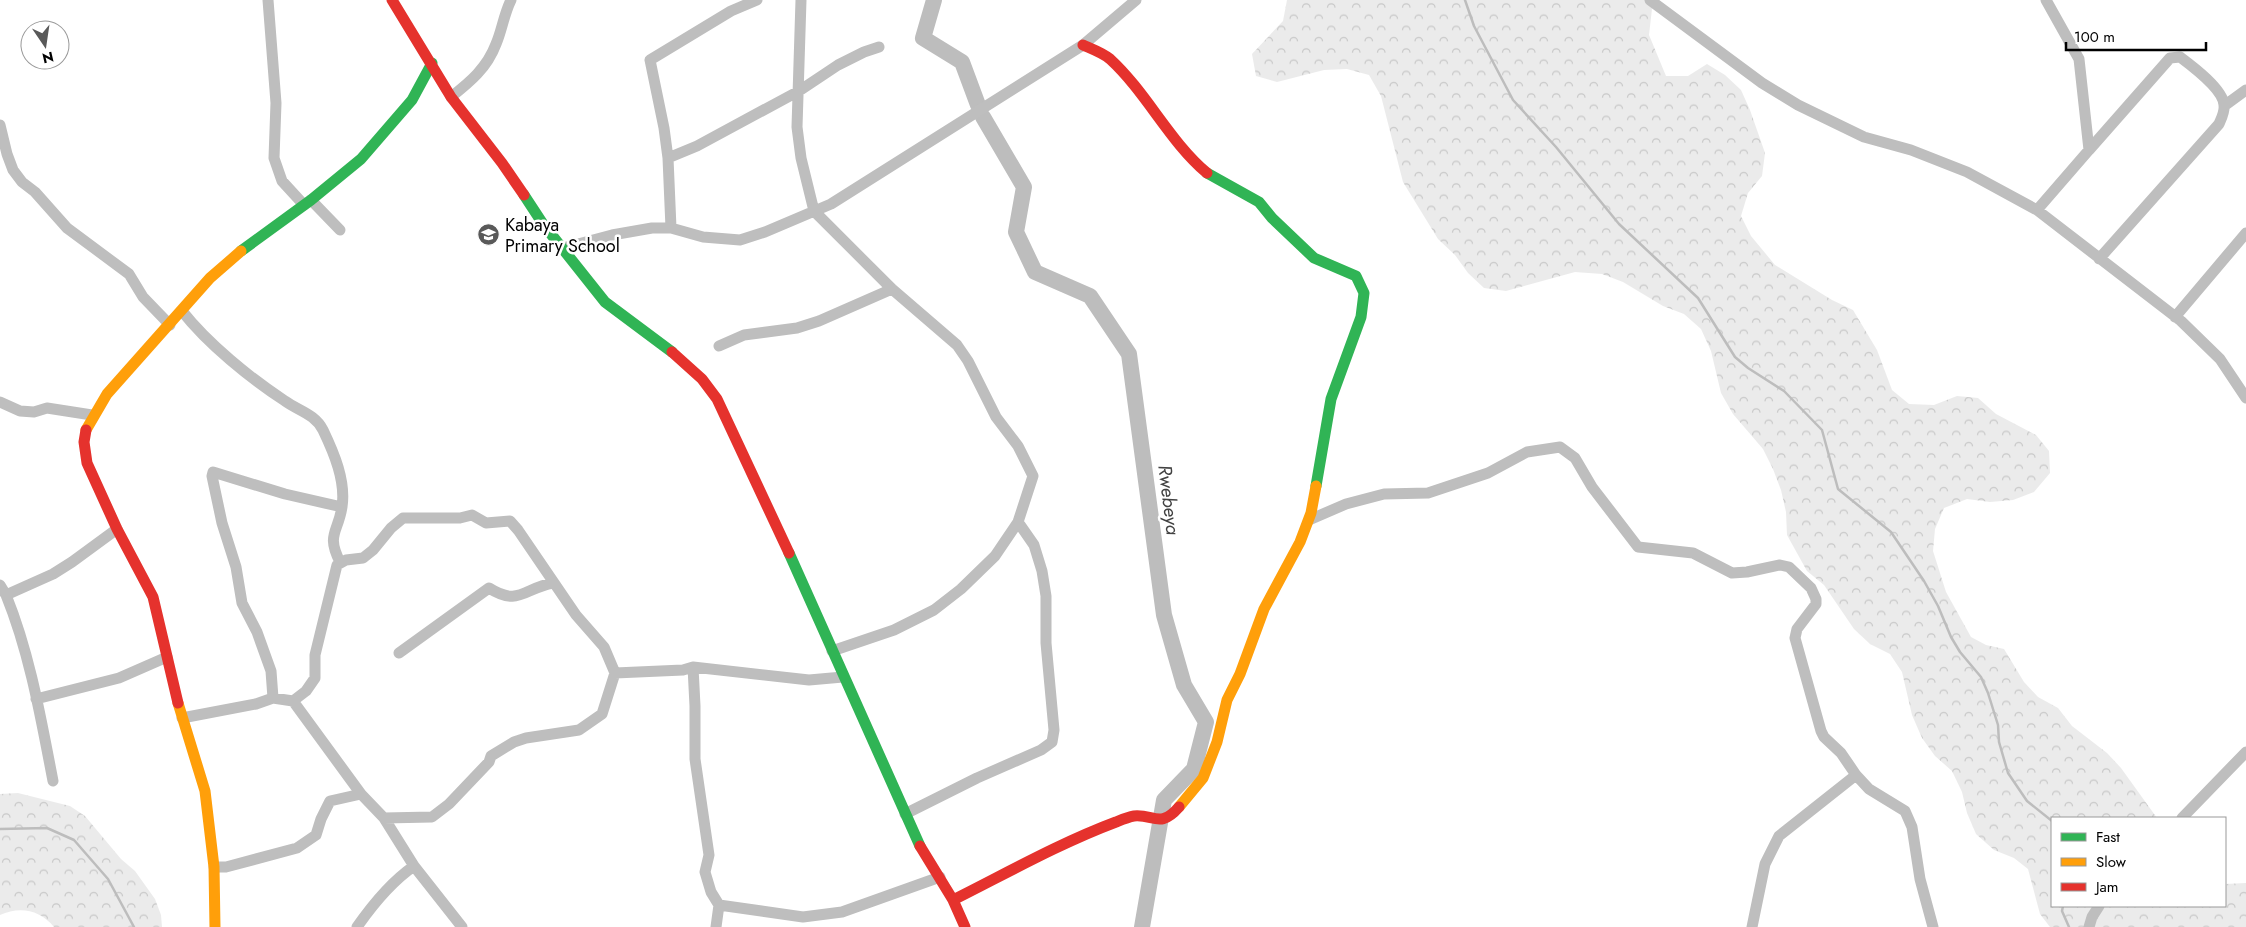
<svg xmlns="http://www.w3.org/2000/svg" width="2246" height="927" font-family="Jost,sans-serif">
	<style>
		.forest { fill: url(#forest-crowns) }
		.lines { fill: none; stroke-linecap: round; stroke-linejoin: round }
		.stream { stroke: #bdbdbd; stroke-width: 2.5 }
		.river { stroke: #bdbdbd; stroke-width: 16 }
		.street { stroke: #bebebe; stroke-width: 11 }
		.fast { stroke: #30b455; stroke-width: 11 }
		.slow { stroke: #ff9f0a; stroke-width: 11 }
		.jam { stroke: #e5322d; stroke-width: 11 }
		.labels { text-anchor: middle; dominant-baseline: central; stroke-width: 5; stroke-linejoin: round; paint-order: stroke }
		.poi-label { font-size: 18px; fill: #000; stroke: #fff; text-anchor: start }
		.water-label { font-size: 19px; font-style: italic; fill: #424242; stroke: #fff }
	</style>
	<defs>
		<pattern id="forest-crowns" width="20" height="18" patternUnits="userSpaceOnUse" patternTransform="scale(1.25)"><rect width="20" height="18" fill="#ebebeb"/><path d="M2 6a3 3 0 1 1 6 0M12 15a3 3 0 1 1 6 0" fill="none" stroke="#c8c8c8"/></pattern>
	</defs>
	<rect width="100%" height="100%" fill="#fff"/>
	<path class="forest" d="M1287 0H1653L1649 35 1666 76H1688L1707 64 1725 75 1741 90 1750 110 1765 153 1762 176 1748 193 1741 216 1751 236 1775 265 1832 300 1853 310 1877 350 1892 390 1909 404 1934 405 1957 396 1978 398 1996 414 2036 435 2049 451 2050 473 2034 492 2013 500 1990 502 1967 499 1944 508 1935 529 1933 551 1946 592 1971 637 1986 645 2004 649 2024 682 2038 697 2058 708 2072 726 2107 753 2121 768 2157 818H2052V906H2225V884L2246 883V927H2050L2040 914 2028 869 2014 858 1994 850 1976 834 1967 813 1962 792 1952 771 1935 756 1922 738 1912 715 1902 672 1890 654 1870 644 1854 629 1824 585 1807 571 1787 535 1786 512 1781 490 1773 469 1763 449 1733 414 1721 393 1711 351 1701 329 1684 314 1663 306 1623 282 1602 274 1575 272 1506 291 1484 288 1468 273 1455 255 1438 239 1403 182 1381 96 1369 75 1347 69 1324 70 1277 82 1256 76 1252 54 1283 21Z
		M18 793 70 806 85 816 121 859 135 871 155 899 161 915 162 927H54C40 910 20 906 0 915V794Z"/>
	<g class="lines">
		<path class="stream" d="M1465 0 1474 26 1513 100 1556 147 1619 224 1698 298 1735 357 1748 368 1784 391 1822 430 1838 489 1891 532 1924 581 1938 606 1951 637 1960 652 1981 677 1988 693 1998 725 1999 742 2008 773 2027 801 2052 821
			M0 829 47 828 74 840 108 879 134 927
			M2063 906 2062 911 2069 927"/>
		<path class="river" d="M934 0 923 38 962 62 978 105
			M983 117 1024 187 1016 232 1035 272 1090 296 1129 354 1164 615 1184 685 1206 722 1194 769 1164 800 1142 927"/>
		<path class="street" d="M268 0 276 103 274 158 282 181 304 205
			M801 0 797 127 801 158 814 211 892 289 957 345 968 361 996 417 1018 446 1033 476 1018 522 1034 545 1042 571 1046 596V643L1054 730 1052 742 1041 750 977 778 905 814
			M1650 0 1762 83 1798 105 1864 137 1911 150 1967 172 2037 210 2181 321 2220 359 2246 398
			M451 97C470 82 487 68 496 44 502 30 504 14 511 0
			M2224 106 2246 90
			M0 125 7 154 13 170 22 182 35 192 67 228 129 274 143 297 170 325
			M2089 150 2170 58 2180 57C2192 66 2223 89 2224 105 2225 112 2221 119 2219 124L2099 259
			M668 158 697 146 799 91 838 65 864 52 879 47
			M311 200 340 230
			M2037 210 2089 150 2079 59 2046 0
			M671 228 668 158 664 128 650 60 731 11 757 0
			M563 248 612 235 652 228H671L703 237 740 240 765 232 831 204 1083 45 1136 0
			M182 311C208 344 250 378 285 401 299 411 315 414 323 430 334 453 346 481 342 507 338 533 326 534 340 562
			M2175 317 2246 233
			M719 346 744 335 797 328 819 321 892 289
			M0 402 20 411 34 412 47 408 92 415
			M1309 520 1346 504 1384 494 1428 493 1488 473 1527 452 1560 447 1575 458 1592 487 1638 547 1693 553 1732 573 1747 572 1780 565 1789 567 1811 588 1816 599V604L1797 629 1795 638 1821 731 1824 737 1841 753 1856 775 1869 789 1905 811 1912 827 1920 879 1933 927
			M0 585 6 595 53 574 72 562 117 529
			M6 595C30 654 41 719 53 781
			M832 651 894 630 934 610 961 589 995 556 1018 522
			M399 653 489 588C519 607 524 588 553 583
			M693 667 695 706V759L709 855 705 872 711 892 719 905 716 927
			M273 698 271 671 257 632 242 603 236 567 222 523 212 476 213 472 285 494 342 507
			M36 699 119 678 167 657
			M293 701 306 691 315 678V655L337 565 346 560 363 558 373 550 391 528 403 518H460L472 515 486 523 510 521 518 530 576 615 604 647 615 673
			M182 718 256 704 273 698 293 701 361 794 384 818 432 817 449 804 489 762 491 756 514 742 526 738 579 730 602 714 615 673 683 670 693 667 809 680 843 677
			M384 818 414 866 462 927
			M2182 818 2246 752
			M214 867H226L297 848 316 835 321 819 330 801 361 794
			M719 905 803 917 842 912 940 877
			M357 927C373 904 391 882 414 866
			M1752 927 1765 864 1779 836 1856 775
			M2089 927 2092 917 2099 906"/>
		<path class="fast" d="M1207 173 1259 202 1272 218 1314 258 1356 276 1364 293 1361 317 1331 399 1316 486
			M524 195 543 224 605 302 672 352
			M241 251 311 200 361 159 412 100 432 63
			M789 553 920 846"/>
		<path class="slow" d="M86 430 107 394 210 278 241 251
			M178 703 205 791 214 867 215 927
			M1179 807 1203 778 1217 742 1227 700 1240 674 1264 609 1300 542 1311 513 1316 486"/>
		<path class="jam" d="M392 0 451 97 502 163 524 195
			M1083 45C1092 49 1103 53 1110 59 1147 93 1169 141 1207 173
			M672 352 702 379 717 399 789 553
			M86 430 84 442 87 463 117 529 153 597 178 703
			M920 846 953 900 965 927
			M953 900C1007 873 1060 843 1116 822 1121 820 1128 817 1134 816 1154 814 1160 829 1179 807"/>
	</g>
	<defs>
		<symbol id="school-disc" viewBox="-11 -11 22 22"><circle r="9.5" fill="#595959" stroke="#fff"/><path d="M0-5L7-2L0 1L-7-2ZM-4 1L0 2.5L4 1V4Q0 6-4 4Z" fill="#fff"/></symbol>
	</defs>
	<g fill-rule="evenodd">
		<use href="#school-disc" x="476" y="222" width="25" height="25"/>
	</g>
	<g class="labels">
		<g class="poi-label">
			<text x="505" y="225">Kabaya<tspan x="505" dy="21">Primary School</tspan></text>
		</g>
		<g class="water-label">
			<text transform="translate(1169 500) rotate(83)">Rwebeya</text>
		</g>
	</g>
	<rect x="2051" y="817" width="175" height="90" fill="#ffffff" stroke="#999999"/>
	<rect x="2061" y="833" width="25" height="8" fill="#30b455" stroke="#999999"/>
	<text x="2096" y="842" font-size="15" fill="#000000">Fast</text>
	<rect x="2061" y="858" width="25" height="8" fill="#ff9f0a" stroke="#999999"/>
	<text x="2096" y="867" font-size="15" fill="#000000">Slow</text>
	<rect x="2061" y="883" width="25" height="8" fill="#e5322d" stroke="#999999"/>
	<text x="2096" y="892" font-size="15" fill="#000000">Jam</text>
	<g transform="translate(45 45) rotate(167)"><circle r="24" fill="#ffffff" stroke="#999999"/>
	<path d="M0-4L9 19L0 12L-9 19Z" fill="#595959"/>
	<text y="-8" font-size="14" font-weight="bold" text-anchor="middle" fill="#000000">N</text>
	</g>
	<path d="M2066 42v8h140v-8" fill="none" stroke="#000000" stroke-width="2.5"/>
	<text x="2074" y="42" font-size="15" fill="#000000" stroke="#ffffff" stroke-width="4" paint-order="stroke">100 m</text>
</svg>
